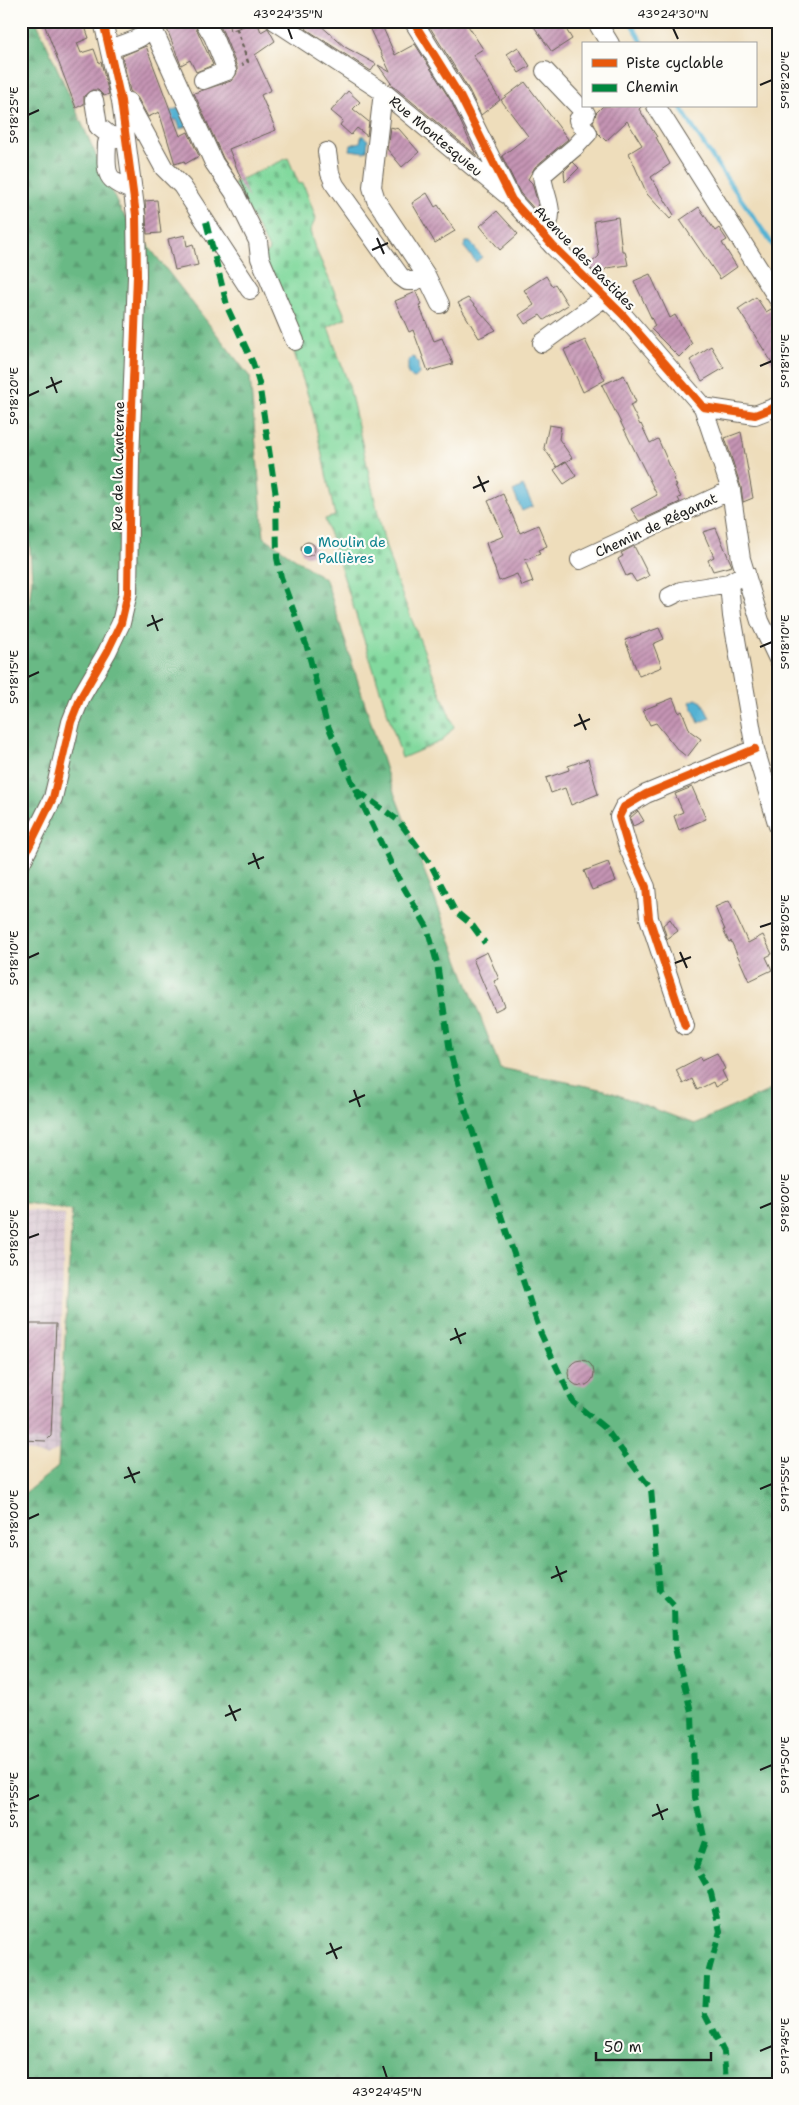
<svg xmlns="http://www.w3.org/2000/svg" width="799" height="2105" font-family="'Shantell Sans',sans-serif">
	<style>
		.industrial { fill: url(#industrial-grid) }
		.forest { fill: url(#forest-firs); stroke: #426a50 }
		.cemetery { fill: url(#cemetery-stones); stroke: #4f7a5d }
		.water { fill: #55b2d3; stroke: #386778 }
		.lines { fill: none; stroke-linecap: round; stroke-linejoin: round }
		.stream { stroke: #55b2d3; stroke-width: 4.5 }
		.building { fill: url(#building-hatch) }
		.minor-casing { stroke: #666054; stroke-width: 20 }
		.path { stroke: #666054; stroke-width: 2.5; stroke-dasharray: 4 4; stroke-linecap: butt }
		.minor { stroke: #fff; stroke-width: 18 }
		.quiet { stroke: #00873e; stroke-width: 6; stroke-dasharray: 12 6; stroke-linecap: butt }
		.cycleway-casing { stroke: #fdfcf7; stroke-width: 11 }
		.cycleway { stroke: #e8590c; stroke-width: 8 }
		.ticks { fill: none; stroke: #1c1c1c; stroke-width: 2 }
		.culture-dot { fill: #0f9aa8; stroke: #fdfcf7; stroke-width: 2 }
		.labels { text-anchor: middle; dominant-baseline: central; stroke-width: 4.5; stroke-linejoin: round; paint-order: stroke }
		.street-label { font-size: 14px; fill: #1c1c1c; stroke: #fdfcf7 }
		.culture-label { font-size: 14px; fill: #0d838f; stroke: #fdfcf7; text-anchor: start }
		.neatline { fill: none; stroke: #1c1c1c; stroke-width: 2 }
		.ticks-label { font-size: 12px; text-anchor: middle; fill: #1c1c1c }
	</style>
	<defs>
		<pattern id="industrial-grid" width="8" height="8" patternUnits="userSpaceOnUse" patternTransform="scale(1.25)"><rect width="8" height="8" fill="#d1bdcb"/><path d="M0 4h8M4 0v8" fill="none" stroke="#b3a2ae"/></pattern>
		<pattern id="forest-firs" width="22" height="20" patternUnits="userSpaceOnUse" patternTransform="scale(1.25)"><rect width="22" height="20" fill="#69b985"/><path d="M5 1l3.5 6h-7zM16 11l3.5 6h-7z" fill="#5a9e72"/></pattern>
		<pattern id="cemetery-stones" width="16" height="16" patternUnits="userSpaceOnUse" patternTransform="scale(1.25)"><rect width="16" height="16" fill="#82d99e"/><path d="M2 7V4a2 2 0 0 1 4 0v3zM10 15v-3a2 2 0 0 1 4 0v3z" fill="#70ba88"/></pattern>
		<pattern id="building-hatch" width="6" height="6" patternUnits="userSpaceOnUse" patternTransform="scale(1.25)"><rect width="6" height="6" fill="#c594b4"/><path d="M-1 1l2-2M0 6l6-6M5 7l2-2" fill="none" stroke="#9f7892"/></pattern>
	</defs>
	<rect width="100%" height="100%" fill="#fdfcf7"/>
	<filter id="ink" filterUnits="userSpaceOnUse"><feTurbulence type="fractalNoise" baseFrequency=".02" numOctaves="2"/><feDisplacementMap in="SourceGraphic" scale="10" xChannelSelector="R" yChannelSelector="G"/><feConvolveMatrix kernelMatrix="1 2 1 2 8 2 1 2 1" color-interpolation-filters="sRGB"/></filter>
	<filter id="wash" filterUnits="userSpaceOnUse"><feTurbulence type="fractalNoise" baseFrequency=".0096" numOctaves="4" result="noise"/><feDisplacementMap in="SourceGraphic" scale="20" xChannelSelector="R" yChannelSelector="G"/><feGaussianBlur stdDeviation="1.12" result="paint"/><feColorMatrix in="noise" values="0 0 0 0 0 0 0 0 0 0 0 0 0 0 0 0 0 1.4 0 .05"/><feComposite in="paint" operator="in"/></filter>
	<g filter="url(#wash)">
		<rect width="100%" height="100%" fill="#edb"/>
		<path class="industrial" d="M21 1209 64 1215 59 1449 47 1457 21 1449Z"/>
		<path class="forest" d="M21 21H36L121 211 250 377 264 537 326 580 388 777 500 1068 605 1090 694 1124 773 1089 778 1100V2084H21V1496L58 1467 72 1211 21 1202V681L32 578 21 418Z"/>
		<path class="cemetery" d="M288 158 299 184 303 183 316 218 310 231 314 245 346 318 328 327 349 386 385 544 397 582 454 727 442 741 402 758 325 519 335 516 312 408 263 256 270 251 238 190 233 183Z"/>
		<path class="water" d="M181 107 189 125 180 129 177 120H174L168 112Z
			M362 135 368 140 367 150 364 152 350 150 351 145 360 142Z
			M466 242H470L482 257 476 262 464 247Z
			M412 357 415 358 418 363 419 374 415 378 411 377 408 374V361Z
			M523 486 533 506 522 511 513 491Z
			M696 699 702 702 710 718 699 723 690 702Z"/>
		<g class="lines">
			<path class="stream" d="M630 21 643 44
				M680 106C709 157 746 204 778 253"/>
		</g>
		<g id="blocks">
			<path class="building" d="M43 21H83L89 38 77 43 81 53 94 49 99 63 101 62 109 94 104 96 98 90H92L84 96V104L76 108Z
				M168 21H193L213 65 196 72 190 60 181 65 167 29 169 28Z
				M217 21H228L230 31 257 21 261 32 268 28 275 41 255 55 271 90 261 95 276 130 229 149 249 199 223 158 194 93 231 81 237 73V67L223 32Z
				M312 21 318 26 319 24 345 47 376 64 371 71 306 29Z
				M366 21H380L395 55 415 44 451 101 476 155 393 86 378 65 390 72Z
				M426 21H465L483 49 473 55 500 100 481 115 469 90Z
				M530 21H561L572 39 552 52Z
				M146 46 180 136 188 132 199 156 185 164 184 161 175 164 159 112 148 117 137 97 130 91 122 56Z
				M518 47 530 66 519 73 507 54Z
				M525 82 568 139 535 167 528 179 532 183 539 207 538 213 520 193 502 156 528 136 501 100Z
				M348 91 360 102 353 109 369 122 367 136 357 128 351 135 340 125 343 121 331 111Z
				M603 106H642L639 109 657 137H656L670 164 651 177 674 215 670 219 647 194 629 153 642 145 627 121 606 141 598 133 593 122 596 113Z
				M390 127 399 129 419 152 402 167 387 149Z
				M573 162 579 168 565 182 564 171Z
				M427 193 435 207 438 205 455 231 435 243 412 203Z
				M157 200 161 233 147 234 145 201Z
				M699 207 715 231 719 228 727 240 722 243 737 267 720 279 680 220Z
				M497 211 518 234 500 250 480 226Z
				M618 217 622 251H625L628 265 607 268 599 276 588 266 599 256 594 221Z
				M185 235 187 246 193 244 198 265 175 270 168 239Z
				M650 274 670 318 675 315 692 344 679 357 651 329 655 326 634 281Z
				M546 276 552 286 555 284 568 305 544 320 540 315 525 324 519 315 534 305 524 290Z
				M416 292 421 304 419 305 434 341 442 338 453 364 428 371 413 330 409 332 395 301Z
				M756 297 766 312 771 309 778 320V372L738 309Z
				M468 298 496 330 479 338 458 303Z
				M585 340 605 380 583 392 564 350Z
				M711 346 724 368 702 381 690 360Z
				M624 375 636 402 630 405 640 425 641 424 650 443 658 439 675 478 673 479 677 486H675L681 497 678 498 680 502 639 521 631 509 657 495 602 385Z
				M549 425 561 427 559 439 572 458 557 467 544 448Z
				M741 432 753 498 743 502 741 487 725 438Z
				M566 461 576 476 564 484 554 470Z
				M503 494 520 533 538 525 547 546 538 550 540 554 525 560 533 582 522 586 517 574 499 581 486 543 504 536 488 501Z
				M716 528 732 566 713 571 708 560 714 557 703 532Z
				M301 549a7 7 0 1 1 14 0a7 7 0 1 1-14 0Z
				M634 546 649 576 636 582 631 574 626 576 618 559 623 556 621 553Z
				M659 628 664 639 653 644 662 667 639 676 625 640Z
				M673 698 679 713 682 711 690 731 701 739 687 757 677 749 656 723 650 725 643 710Z
				M588 759 598 794 571 805 565 788 551 793 546 778 569 770 568 766Z
				M692 787 706 819 679 830 674 816 683 812 675 794Z
				M638 811 644 821 633 826 630 818Z
				M608 862 616 881 592 890 584 871Z
				M729 901 748 943 763 935 772 954 766 957 772 970 749 981 731 941 729 942 723 930H725L715 907Z
				M670 919 678 931 667 939 663 925Z
				M487 952 499 979 494 981 505 1006 495 1011 473 959Z
				M717 1053 725 1069 722 1071 727 1081 715 1087 713 1082 697 1090 692 1079 683 1084 676 1070 701 1057 702 1060Z
				M30 1324H56L51 1436 46 1441 21 1440V1371H26Z
				M568 1373a13 13 0 1 1 26 0a13 13 0 1 1-26 0Z"/>
		</g>
	</g>
	<g filter="url(#ink)">
		<use href="#blocks" fill-opacity="0" stroke="#666054" stroke-width="1"/>
		<g class="lines">
			<defs>
				<path id="minor" d="M275 21 383 92 506 194
					M413 21 460 96 512 200 553 246 623 315 703 407 755 415 778 406
					M596 21 610 44
					M152 27 214 163 234 192 258 241 260 258 295 341
					M110 49C125 43 149 39 153 21
					M203 80 227 71 213 36 204 21
					M383 92 372 187 376 200 426 275 440 304
					M94 100 98 126 109 135 126 140
					M121 101 128 102 164 168 182 186 250 290
					M656 106 778 299
					M107 143C106 171 103 181 133 190
					M327 152 330 173 335 185 400 276 407 281H415L426 275
					M542 234C559 213 544 198 542 175L575 147 588 133 578 120 586 114 545 71
					M542 343 605 297
					M703 407 731 490 741 559 760 621 778 659
					M580 560 731 490
					M746 573 729 583 732 616 755 749 778 826
					M669 597 681 591 729 583
					M21 863 53 798 71 722 81 697 107 652 121 623 128 593 130 459 137 276 136 215 121 101 103 21
					M685 1026 649 918 646 887 628 847 619 817 624 807 646 794 755 749"/>
			</defs>
			<use href="#minor" class="minor-casing"/>
			<path class="path" d="M234 21 248 62 242 65"/>
			<use href="#minor" class="minor"/>
			<path class="quiet" d="M206 222 228 309 253 363 259 383 276 496 277 558 281 577 307 647 326 721 355 789 399 821 431 865 455 911 472 925 485 943
				M355 789 397 876 427 927 437 963 450 1052 465 1109 541 1334 573 1402 605 1428 651 1489 660 1590 674 1605 675 1648 692 1715 695 1797 705 1841 696 1867 711 1893 720 1931 707 1977 705 2015 724 2052 726 2084"/>
			<defs>
				<path id="cycleway" d="M413 21 460 96 512 200 553 246 623 315 703 407 755 415 778 406
					M21 863 53 798 71 722 81 697 107 652 121 623 128 593 130 459 137 276 136 215 121 101 103 21
					M685 1026 649 918 646 887 628 847 619 817 624 807 646 794 755 749"/>
			</defs>
			<use href="#cycleway" class="cycleway-casing"/>
			<use href="#cycleway" class="cycleway"/>
		</g>
	</g>
	<path class="ticks" d="M288 28 292 39M673 28 678 39M760 85 772 80M28 115 39 110M377 238 384 254M372 250 388 243M760 366 772 361M51 377 57 393M46 388 62 381M28 396 39 391M478 476 485 492M473 488 489 481M152 615 158 631M147 626 163 619M760 647 772 642M28 677 39 672M579 714 586 730M574 726 590 719M253 853 259 869M248 864 264 857M760 927 772 923M680 952 687 968M28 958 39 953M675 963 691 957M354 1090 360 1107M349 1102 365 1095M760 1208 772 1203M28 1238 39 1234M455 1328 461 1344M450 1340 466 1333M128 1467 135 1483M124 1478 140 1472M760 1489 772 1484M28 1519 39 1514M556 1566 562 1582M551 1578 567 1571M229 1705 236 1721M225 1716 241 1709M760 1770 772 1765M28 1800 39 1795M657 1804 663 1820M652 1816 668 1809M330 1943 337 1959M326 1954 342 1947M760 2051 772 2046M383 2066 387 2078"/>
	<circle class="culture-dot" cx="308" cy="550" r="5"/>
	<g class="labels">
		<g class="street-label">
			<text transform="translate(436 136) rotate(40)">Rue Montesquieu</text>
			<text transform="translate(585 258) rotate(46)">Avenue des Bastides</text>
			<text transform="translate(118 466) rotate(-89)">Rue de la Lanterne</text>
			<text transform="translate(656 525) rotate(-25)">Chemin de Réganat</text>
		</g>
		<g class="culture-label">
			<text x="318" y="542">Moulin de<tspan x="318" dy="16">Pallières</tspan></text>
		</g>
	</g>
	<rect width="799" height="2105" fill="none" stroke="#fdfcf7" stroke-width="55"/>
	<rect x="582" y="42" width="175" height="65" fill="#fdfcf7" stroke="#a3a29f"/>
	<rect x="592" y="59" width="25" height="8" fill="#e8590c" stroke="#a3a29f"/>
	<text x="626" y="68" font-size="15" fill="#1c1c1c">Piste cyclable</text>
	<rect x="592" y="84" width="25" height="8" fill="#00873e" stroke="#a3a29f"/>
	<text x="626" y="92" font-size="15" fill="#1c1c1c">Chemin</text>
	<path d="M596 2052v8h115v-8" fill="none" stroke="#1c1c1c" stroke-width="2.5"/>
	<text x="604" y="2052" font-size="15" fill="#1c1c1c" stroke="#fdfcf7" stroke-width="4" paint-order="stroke">50 m</text>
	<rect x="28" y="28" width="744" height="2050" class="neatline"/>
	<g class="ticks-label">
		<text x="288" y="18">43°24'35"N</text>
		<text x="673" y="18">43°24'30"N</text>
		<text transform="translate(785 80) rotate(-90)" y="4">5°18'20"E</text>
		<text transform="translate(14 115) rotate(-90)" y="4">5°18'25"E</text>
		<text transform="translate(785 361) rotate(-90)" y="4">5°18'15"E</text>
		<text transform="translate(14 396) rotate(-90)" y="4">5°18'20"E</text>
		<text transform="translate(785 642) rotate(-90)" y="4">5°18'10"E</text>
		<text transform="translate(14 677) rotate(-90)" y="4">5°18'15"E</text>
		<text transform="translate(785 923) rotate(-90)" y="4">5°18'05"E</text>
		<text transform="translate(14 958) rotate(-90)" y="4">5°18'10"E</text>
		<text transform="translate(785 1203) rotate(-90)" y="4">5°18'00"E</text>
		<text transform="translate(14 1238) rotate(-90)" y="4">5°18'05"E</text>
		<text transform="translate(785 1484) rotate(-90)" y="4">5°17'55"E</text>
		<text transform="translate(14 1519) rotate(-90)" y="4">5°18'00"E</text>
		<text transform="translate(785 1765) rotate(-90)" y="4">5°17'50"E</text>
		<text transform="translate(14 1800) rotate(-90)" y="4">5°17'55"E</text>
		<text transform="translate(785 2046) rotate(-90)" y="4">5°17'45"E</text>
		<text x="387" y="2096">43°24'45"N</text>
	</g>
</svg>
